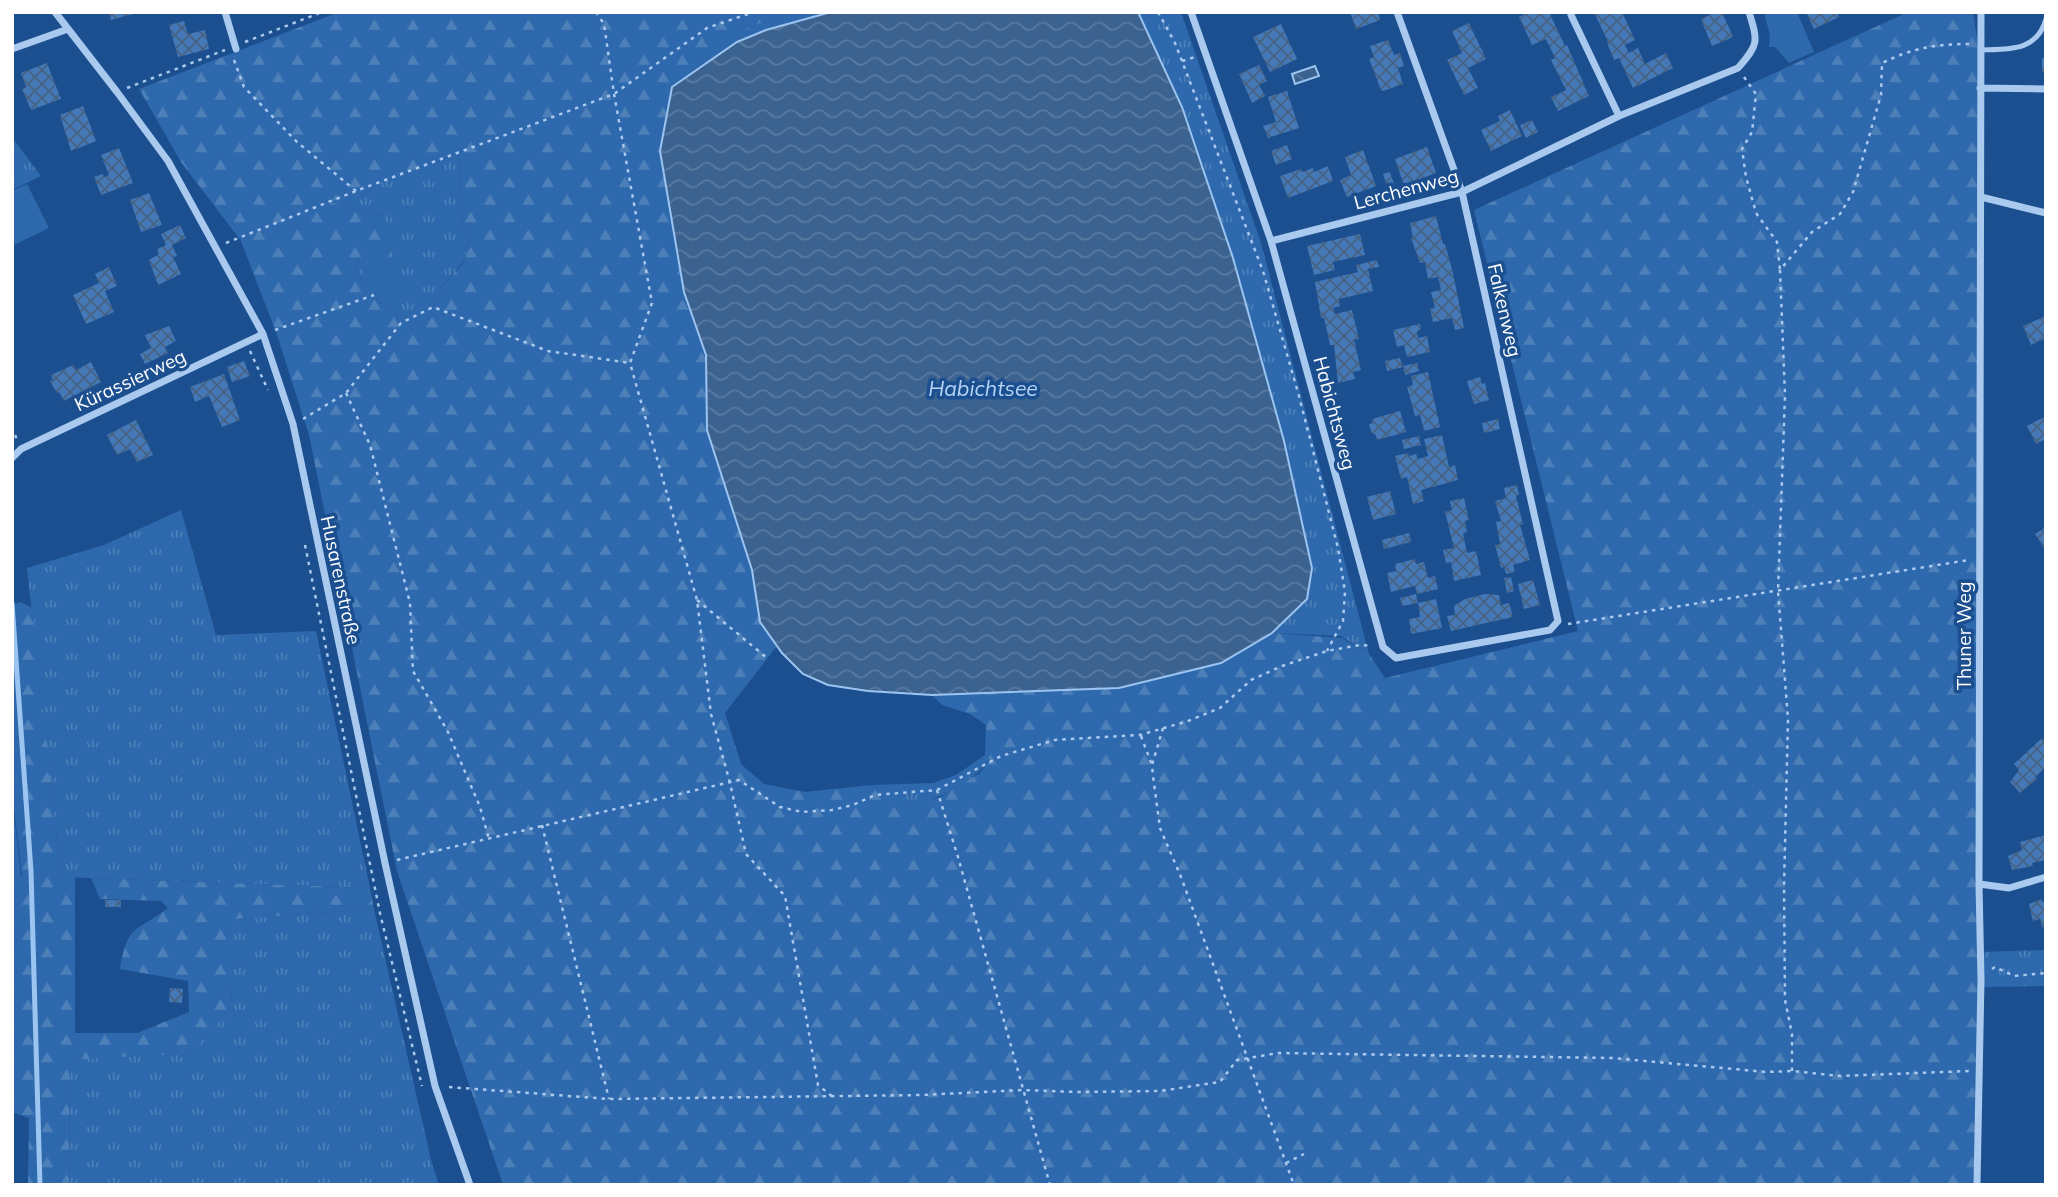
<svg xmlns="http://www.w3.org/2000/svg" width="2058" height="1197" font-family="Mulish,sans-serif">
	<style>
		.grass { fill: url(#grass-tufts) }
		.forest { fill: url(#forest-firs); fill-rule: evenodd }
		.green { fill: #2e69ad }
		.water { fill: url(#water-waves); stroke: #9cc4f0; stroke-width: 2 }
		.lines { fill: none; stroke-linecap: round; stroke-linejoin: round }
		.stream { stroke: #9cc4f0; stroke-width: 5 }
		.building { fill: url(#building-cross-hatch) }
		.path { stroke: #a9c9ee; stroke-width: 2.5; stroke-dasharray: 3.5 5; stroke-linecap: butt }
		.service { stroke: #a9c9ee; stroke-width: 5 }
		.minor { stroke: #a9c9ee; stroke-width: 7 }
		.labels { text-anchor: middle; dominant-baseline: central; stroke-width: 7; stroke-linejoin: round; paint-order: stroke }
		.street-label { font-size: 19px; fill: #fff; stroke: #1b4f8f }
		.water-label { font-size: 21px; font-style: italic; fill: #b5d3f5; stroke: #1b4f8f }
	</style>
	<defs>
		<pattern id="grass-tufts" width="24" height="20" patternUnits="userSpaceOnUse" patternTransform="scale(1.75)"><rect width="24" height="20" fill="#2e69ad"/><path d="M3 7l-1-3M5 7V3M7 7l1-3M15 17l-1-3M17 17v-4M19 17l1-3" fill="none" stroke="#4d80b9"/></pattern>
		<pattern id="forest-firs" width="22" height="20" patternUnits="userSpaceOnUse" patternTransform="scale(1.75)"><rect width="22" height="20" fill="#2e69ad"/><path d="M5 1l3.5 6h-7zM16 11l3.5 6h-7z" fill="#4d80b9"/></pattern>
		<pattern id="water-waves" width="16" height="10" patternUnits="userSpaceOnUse" patternTransform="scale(1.75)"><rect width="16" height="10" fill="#3c6290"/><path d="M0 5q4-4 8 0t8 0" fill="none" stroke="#597aa1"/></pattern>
		<pattern id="building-cross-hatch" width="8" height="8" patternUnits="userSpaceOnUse" patternTransform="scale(1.75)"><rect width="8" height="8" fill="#4478b7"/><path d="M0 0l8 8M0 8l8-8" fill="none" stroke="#486282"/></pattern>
	</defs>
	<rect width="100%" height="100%" fill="#1b4f8f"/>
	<path class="grass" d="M791 12H831L766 30 737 42 735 32Z
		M1138 12H1181L1261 243 1369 654 1341 636 1272 633 1307 599 1312 568 1284 441 1233 258 1182 107Z
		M12 137 41 176 12 190Z
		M454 155 459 160 463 225 470 242 464 261 437 292 431 314 417 327 405 332 396 314 376 300 354 269 384 215 355 210 328 202Z
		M181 510 216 635 316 631 370 888 61 877 27 568 104 545Z
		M985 755 990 759C975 780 938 804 911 801 898 799 883 790 871 785L933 783 956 775Z
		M12 796 21 876 12 877Z
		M374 909 432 1164 439 1185H69L70 1060 189 1052 231 1005 234 919Z
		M2046 950V986L1981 987V952Z"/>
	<path class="forest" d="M339 12H791L736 32 737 42 672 87 684 292 706 355 707 430 752 570 761 622 777 646 725 713 741 764 764 784 805 792 870 785 911 801 939 798 980 773 990 760 985 755 986 725 970 714 942 705 932 695 1119 688 1220 663 1272 633 1342 638 1369 654 1385 678 1578 631 1474 210 1908 12H1973L1980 58V982L1977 1185H503L397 871 309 435 277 335 241 241 181 162 139 89ZM454 155 459 160 463 225 470 242 464 262 437 292 431 314 417 327 405 331 396 314 376 300 354 269 359 259 389 261 394 235 383 215 355 210 330 202Z
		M21 602 32 608 61 877H75V1033H137L189 1012 188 981 120 969C128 923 135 933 168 908L161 901 100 899 91 878 370 888 374 909 235 919 231 1005 213 1030 188 1053 70 1060 69 1185H28L29 1118 12 1112V877L22 876 12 791V605Z"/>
	<path class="green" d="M1764 12H1797L1814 52 1789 63 1775 47H1769L1770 36Z
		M27 184 49 228 12 246V191Z
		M361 260 397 262 399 307C379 299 360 285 361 260Z"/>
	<path class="water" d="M831 12H1138L1182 107 1233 258 1284 441 1312 568 1307 599 1272 633 1221 663 1119 688 932 695 868 691 828 685 803 674 782 653 760 622 752 570 707 430 706 355 684 292 660 151 672 87 737 42 766 30Z
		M1315 66 1319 76 1295 84 1292 74Z"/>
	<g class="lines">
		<path class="stream" d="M12 603 31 871 40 1185"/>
	</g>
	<path class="building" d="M109 12H136L137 13 111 20Z
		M1350 12H1378L1380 20 1356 29Z
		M1529 12H1549L1565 46 1567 45 1589 96 1558 111 1551 97 1566 90 1551 60 1555 58 1546 39 1532 45 1519 17Z
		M1594 12H1622L1635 40 1625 45 1629 53 1638 48 1645 64 1666 53 1673 68 1633 88 1619 58 1614 60 1607 43 1608 42Z
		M1716 12H1722L1733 37 1712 46 1701 19Z
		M1806 12H1837L1839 17 1814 29Z
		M184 21 188 34 205 30 209 49 178 57 169 25Z
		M1469 23 1486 59 1468 68 1478 88 1464 95 1447 60 1462 53 1452 31Z
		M1281 24 1297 59 1270 72 1253 37Z
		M1388 40 1394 55 1400 53 1404 66 1398 68 1403 84 1383 91 1381 90 1369 59 1374 57 1370 46Z
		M2042 58H2046V72H2042Z
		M47 63 61 99 31 110 22 89 26 87 21 73Z
		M1259 65 1267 81 1259 85 1265 96 1252 103 1239 74Z
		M1287 91 1299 128 1268 138 1263 126 1276 122 1268 97Z
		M83 106 96 141 71 151 60 115Z
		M1510 110 1522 136 1491 151 1481 130 1500 121 1498 116Z
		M1532 120 1538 132 1526 138 1520 125Z
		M1287 145 1292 159 1276 165 1271 151Z
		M1427 147 1436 173 1404 185 1395 159Z
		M119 148 133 183 101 195 94 177 103 174 104 177 109 175 101 155Z
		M1363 150 1376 186 1347 197 1340 180 1351 175 1345 157Z
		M1328 166 1333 181 1288 198 1280 176 1301 169 1302 172 1313 168 1314 172Z
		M1390 172 1395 187 1388 189 1383 174Z
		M149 193 162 225 141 232 130 200Z
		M1436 216 1443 244H1445L1453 273 1464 328 1455 330 1452 318 1433 322 1430 309 1435 308 1431 292 1441 290 1438 277 1428 279 1425 262 1420 263 1411 238H1413L1410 223Z
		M180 225 186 238 172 245 177 256 173 257 181 274 158 285 149 260 159 254 157 249 166 245 161 234Z
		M1360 234 1365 255 1333 262 1335 270 1314 275 1307 246Z
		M1377 260 1379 267 1368 269 1373 291 1339 299 1340 306 1333 308 1335 314 1352 310 1359 339 1354 340 1361 370 1353 372 1355 379 1338 383 1334 345H1330L1324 318H1321L1315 282 1358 272 1356 265Z
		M109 267 117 286 105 291 114 312 86 324 73 295 99 283 95 274Z
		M2046 316V338L2031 345 2023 326Z
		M1420 324 1421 330 1417 331 1418 338 1427 336 1430 352 1407 357 1404 345 1397 347 1393 330Z
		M169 326 176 341 165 347 168 353 145 364 140 354 151 348 145 335Z
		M1400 358 1403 367 1387 371 1385 361Z
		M244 361 250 376 232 382 227 367Z
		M91 362 101 382 64 401 59 392 57 393 50 381 53 380 51 375 73 365 76 370Z
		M1417 363 1419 371 1405 375 1403 366Z
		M1428 372 1440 427 1424 431 1420 415 1415 416 1407 387 1413 385 1411 376Z
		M224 374 240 420 222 427 209 396 195 402 190 387Z
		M1480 377 1482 384 1485 383 1489 400 1474 404 1467 381Z
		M1400 411 1406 432 1377 440 1375 434H1372L1369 424 1373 423 1372 419Z
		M2046 416V439L2036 444 2027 426Z
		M1498 419 1500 429 1484 433 1482 423Z
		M136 420 153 455 137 462 130 449 117 455 107 435Z
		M1442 435 1449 467 1455 465 1458 480 1421 490 1424 501 1413 504 1407 477 1401 479 1395 456 1408 453 1409 456 1416 454 1418 459 1428 456 1424 439Z
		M1419 436 1421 445 1404 449 1402 440Z
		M1517 485 1519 495 1516 496 1523 524 1520 525 1530 560 1513 565 1515 572 1506 574 1504 567 1501 568 1495 545 1500 544 1496 522 1501 521 1495 501 1506 498 1504 488Z
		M1390 491 1396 514 1373 520 1367 497Z
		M1464 498 1469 520 1465 521 1467 532 1463 533 1467 553 1476 551 1481 575 1454 581 1451 562 1446 563 1443 550 1454 548 1445 512 1452 510 1450 501Z
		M2046 527V551L2035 534Z
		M1409 533 1411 542 1384 549 1382 540Z
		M1415 559 1416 564 1424 562 1428 578 1435 576 1438 589 1417 594 1415 586 1391 592 1387 573 1396 571 1395 564Z
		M1511 577 1514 591 1507 593 1504 578Z
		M1533 580 1540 605 1524 609 1518 584Z
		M1416 594 1418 603 1402 606 1400 598Z
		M1485 594 1499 595 1501 605 1509 603 1513 617 1451 631 1447 616 1455 615 1454 606 1465 599Z
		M1436 599 1442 628 1411 634 1409 619 1420 617 1418 603Z
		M2042 738 2046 743V767L2035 777 2037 779 2020 793 2010 782 2019 770 2014 764Z
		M2046 835V860L2032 863 2033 866 2012 870 2008 856 2022 850 2020 842Z
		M2042 899V902L2046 901V926L2042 927 2040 919 2033 921 2029 904Z
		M105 900H121V907H105Z
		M170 988 183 989 182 1003 169 1002Z"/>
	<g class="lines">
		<path class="path" d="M596 12 604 24 614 94 652 303 630 363 697 600 711 714 730 783 746 854 785 896 818 1085 833 1097
			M1158 12 1175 43 1263 271 1299 396 1338 548 1345 592 1343 621 1327 651
			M245 42 322 12
			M234 60 244 87 297 142 356 191
			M1182 61 1195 57
			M1744 77 1756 94 1752 132 1742 149 1746 177 1756 213 1777 242 1780 270
			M127 88 225 50
			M226 243 356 191 614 94 707 28 754 12
			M275 330 374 295
			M250 351 268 390
			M346 393 370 445 410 603 413 671 448 732 480 807 489 839
			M303 419 346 393 401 323 433 307 548 351 630 363
			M12 427 17 440
			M305 545 380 913 422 1086
			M697 600 767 658
			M1568 624 1969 560
			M1163 728 1152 765 1153 776 1160 828 1181 877 1294 1185
			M1141 736 1152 765
			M937 790 958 857 1050 1185
			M542 825 609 1099
			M397 860 739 780 780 807 802 812 832 810 853 805 875 795 937 790 1001 756 1055 740 1140 735 1188 721 1220 708 1251 680 1282 666 1327 651 1360 645 1372 646
			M1992 969 1995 967 2014 976 2046 973
			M1792 1071V1034L1785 1000 1784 887 1788 719 1778 591 1785 395 1780 270 1812 232 1840 214 1853 192 1881 95 1882 63C1913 48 1935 44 1970 44
			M449 1087 609 1099 922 1095 1023 1090 1077 1092 1160 1091 1220 1082 1237 1060 1278 1053 1612 1058 1766 1072 1792 1071 1840 1076 1969 1071
			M1286 1163 1304 1154"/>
		<path class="service" d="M1980 50C2008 49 2037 52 2046 19"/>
		<path class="minor" d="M55 12 117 92 168 161 263 334 293 424 385 863 435 1086 470 1185
			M225 12 236 49
			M1191 12 1271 241 1383 647 1396 658 1550 630 1558 621 1462 192 1397 12
			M1571 15 1619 116
			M12 49 68 29
			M1980 88 2046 89
			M1981 197 2046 213
			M1271 241 1462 192 1619 116 1738 68C1759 44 1758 42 1749 12
			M12 458 21 449 263 334
			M1979 884 2009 888 2046 877
			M1977 1185 1981 980 1979 884 1981 12"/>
	</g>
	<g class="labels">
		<g class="street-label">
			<text transform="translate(1406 189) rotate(-15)">Lerchenweg</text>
			<text transform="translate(1505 310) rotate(77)">Falkenweg</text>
			<text transform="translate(130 380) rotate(-25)">Kürassierweg</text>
			<text transform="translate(1335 413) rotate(75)">Habichtsweg</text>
			<text transform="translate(341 580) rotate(78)">Husarenstraße</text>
			<text transform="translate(1964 636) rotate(-90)">Thuner Weg</text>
		</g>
		<g class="water-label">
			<text x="983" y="388">Habichtsee</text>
		</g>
	</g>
	<rect width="2058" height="1197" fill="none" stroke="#ffffff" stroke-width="28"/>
</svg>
